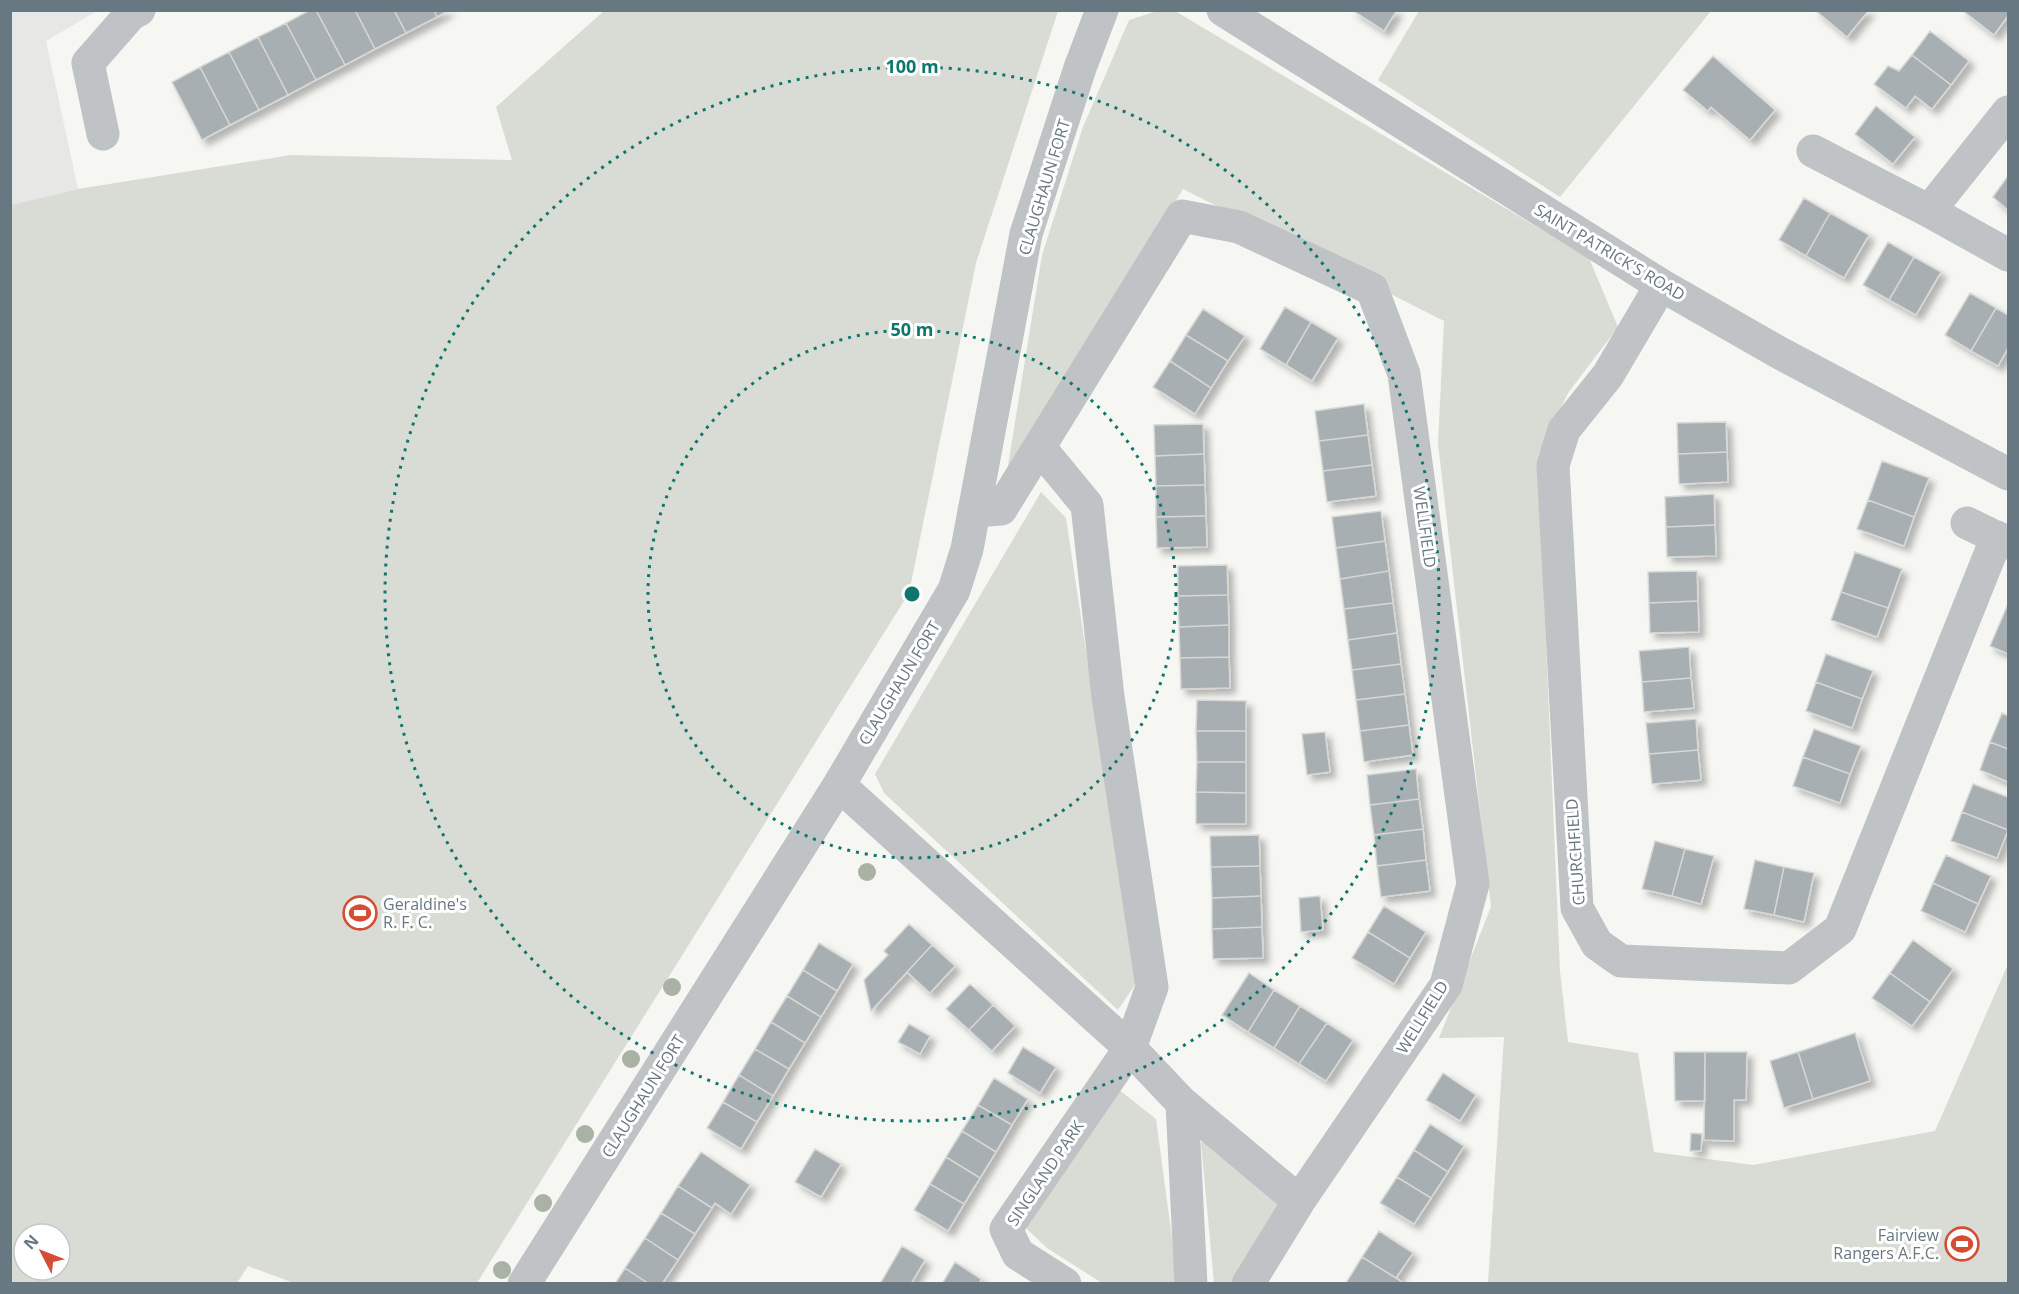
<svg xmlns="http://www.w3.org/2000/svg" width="2019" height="1294" font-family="'Open Sans',sans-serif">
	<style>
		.built { fill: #e7e7e6 }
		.green { fill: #d8dcd4; fill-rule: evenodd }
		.building { fill: #a7afb3; stroke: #d7d7d5; stroke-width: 1.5; filter: url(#shadow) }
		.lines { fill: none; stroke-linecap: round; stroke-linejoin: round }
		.minor { stroke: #bfc3c6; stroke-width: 33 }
		.tree { fill: #aab1a5 }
		.ring { fill: none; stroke: #0f766e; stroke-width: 3; stroke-dasharray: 3 6 }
		.labels { text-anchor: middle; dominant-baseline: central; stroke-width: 6; stroke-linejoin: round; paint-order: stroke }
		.street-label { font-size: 16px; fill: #677882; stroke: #fff }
		.poi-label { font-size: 16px; fill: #677882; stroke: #fff; text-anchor: start }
		.centre { fill: #0f766e; stroke: #fff; stroke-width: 3 }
		.ring-label { font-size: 18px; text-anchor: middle; font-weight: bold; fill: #0f766e; stroke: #fff; stroke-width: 6; stroke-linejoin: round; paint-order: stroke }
	</style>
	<defs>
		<filter id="shadow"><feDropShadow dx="5.5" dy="5.5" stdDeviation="3" flood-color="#0004"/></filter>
	</defs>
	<rect width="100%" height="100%" fill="#f6f6f3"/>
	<path class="built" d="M10 11H97L46 41 78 189 11 205Z"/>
	<path class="green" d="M604 11H1058L976 263 909 593 477 1283H294L248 1266 237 1283H11V205L78 189 291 155 512 160 496 107ZM24 1234H60V1270H24Z
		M1157 11H1175L1589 258 1618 327 1568 393 1538 456 1560 971 1568 1042 1638 1053 1654 1152 1753 1165 1935 1131 2008 964V1283H1488L1504 1037 1439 1038 1491 907 1438 443 1444 321 1183 189 1006 478 1042 255 1083 127 1129 20Z
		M1419 11V10L1711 11 1560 197 1378 80Z
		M1041 492 1066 518 1136 983 1118 1010 884 793 875 774Z
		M1118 1089 1156 1119 1178 1283H1102L1047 1248 1026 1228Z
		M1206 1139 1285 1211 1240 1283H1214L1201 1143Z"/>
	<path class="building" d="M310 10H316L345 65 316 80 286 23Z
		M316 10H355L375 49 345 65Z
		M355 10H394L406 33 375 49Z
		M394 10H434L437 17 406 33Z
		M434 10H449L437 17Z
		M1352 10H1397L1384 31Z
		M1815 10H1869L1847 37Z
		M1962 10H2008V16L1994 35Z
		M286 23 316 80 288 95 258 37Z
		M1930 31 1969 61 1951 85 1912 55Z
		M258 37 288 95 259 110 229 52Z
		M229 52 259 110 230 125 200 67Z
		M1912 55 1951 85 1932 109 1915 96 1906 108 1874 84 1888 66 1899 71Z
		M1713 56 1775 110 1750 140 1711 107 1708 111 1683 90Z
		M200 67 230 125 202 140 172 82Z
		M1876 106 1915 137 1893 164 1855 134Z
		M2008 176V210L1993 197Z
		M1804 198 1830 213 1806 256 1779 240Z
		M1830 213 1869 235 1844 278 1806 256Z
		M1888 242 1914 257 1889 300 1863 285Z
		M1914 257 1941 272 1916 315 1889 300Z
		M1970 293 1996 308 1971 351 1945 335Z
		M1285 307 1311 322 1286 365 1260 349Z
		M1996 308 2008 315V348L1998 366 1971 351Z
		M1203 309 1245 336 1228 361 1186 335Z
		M1311 322 1338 338 1312 381 1286 365Z
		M1186 335 1228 361 1211 388 1170 361Z
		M1170 361 1211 388 1195 414 1153 387Z
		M1364 404 1368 435 1319 441 1315 411Z
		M1726 422 1727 452 1678 454 1677 423Z
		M1203 424 1204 454 1155 456 1154 425Z
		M1368 435 1372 465 1323 471 1319 441Z
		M1727 452 1728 482 1679 484 1678 454Z
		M1204 454 1205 485 1156 486 1155 456Z
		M1882 461 1929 478 1914 517 1868 500Z
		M1372 465 1376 496 1327 502 1323 471Z
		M1205 485 1206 516 1156 517V486Z
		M1714 494 1715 525 1666 527 1665 497Z
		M1868 500 1914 517 1904 546 1857 529Z
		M1381 511 1385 541 1336 548 1332 517Z
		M1206 516 1207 547 1157 548 1156 517Z
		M1715 525 1716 556 1667 557 1666 527Z
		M1385 541 1389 571 1340 579 1336 548Z
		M1855 552 1902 569 1888 608 1841 592Z
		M1227 565 1228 595 1178 596V566Z
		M1389 571 1393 603 1344 609 1340 579Z
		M1697 571 1698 601 1649 603 1648 572Z
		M1841 592 1888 608 1877 637 1831 620Z
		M1228 595 1229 625 1179 627 1178 596Z
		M1698 601 1699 632 1650 633 1649 603Z
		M1393 603 1397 633 1348 640 1344 609Z
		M2008 604V654L1990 646Z
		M1229 625V657L1180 658 1179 627Z
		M1397 633 1401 664 1352 670 1348 640Z
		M1689 647 1691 678 1642 682 1639 651Z
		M1826 654 1873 671 1862 699 1816 682Z
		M1229 657 1230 688 1181 689 1180 658Z
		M1401 664 1405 694 1356 700 1352 670Z
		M1691 678 1694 708 1644 712 1642 682Z
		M1816 682 1862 699 1852 728 1806 711Z
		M1405 694 1409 725 1360 731 1356 700Z
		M1197 700 1246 701V731H1196Z
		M2002 713 2008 716V749L1990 742Z
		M1696 719 1698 750 1649 754 1646 723Z
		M1409 725 1413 755 1364 762 1360 731Z
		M1814 729 1861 746 1850 774 1803 757Z
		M1196 731H1246V762H1197Z
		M1325 732 1330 772 1307 775 1302 734Z
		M1990 742 2008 749V782L1980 770Z
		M1698 750 1701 780 1652 784 1649 754Z
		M1803 757 1850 774 1840 803 1793 786Z
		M1197 762H1246V793L1196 792Z
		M1416 769 1419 799 1370 805 1367 775Z
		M1973 784 2008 797V830L1962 812Z
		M1196 792 1246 793V824H1196Z
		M1419 799 1423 829 1374 835 1370 805Z
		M1962 812 2008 830 1997 858 1951 841Z
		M1423 829 1426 860 1377 866 1374 835Z
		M1259 835 1260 866 1211 867 1210 836Z
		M1655 841 1685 849 1672 896 1642 889Z
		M1685 849 1714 856 1701 904 1672 896Z
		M1946 855 1991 876 1978 904 1933 883Z
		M1426 860 1430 891 1381 897 1377 866Z
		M1755 860 1784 867 1774 915 1744 909Z
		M1260 866 1261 896 1212 898 1211 867Z
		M1784 867 1814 873 1804 922 1774 915Z
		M1933 883 1978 904 1965 932 1921 911Z
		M1261 896 1262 927 1212 929V898Z
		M1320 896 1323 930 1301 932 1299 898Z
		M1384 906 1426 932 1410 958 1368 932Z
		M909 924 932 945 871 1011 864 980 888 955 884 951Z
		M1262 927 1263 958 1213 959 1212 929Z
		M1368 932 1410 958 1394 984 1352 958Z
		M1913 940 1953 969 1930 1002 1890 973Z
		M819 943 853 964 837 991 803 970Z
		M932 945 955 966 930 993 907 972Z
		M803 970 837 991 821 1017 787 996Z
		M1249 973 1274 990 1248 1032 1222 1015Z
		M1890 973 1930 1002 1912 1026 1872 998Z
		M970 984 993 1005 969 1030 946 1009Z
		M1274 990 1300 1006 1274 1048 1248 1032Z
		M787 996 821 1017 805 1043 771 1022Z
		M993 1005 1015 1026 992 1051 969 1030Z
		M1300 1006 1327 1023 1299 1064 1274 1048Z
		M771 1022 805 1043 789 1069 755 1049Z
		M1327 1023 1353 1040 1326 1081 1299 1064Z
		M909 1024 930 1036 920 1054 898 1042Z
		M1855 1033 1870 1081 1813 1099 1798 1052Z
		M1023 1047 1056 1067 1040 1093 1008 1073Z
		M755 1049 789 1069 773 1096 739 1075Z
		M1674 1052H1705V1101H1675Z
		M1705 1052H1747L1746 1100H1734V1141L1704 1140Z
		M1798 1052 1813 1099 1784 1108 1770 1061Z
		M1443 1073 1476 1095 1460 1121 1426 1100Z
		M739 1075 773 1096 757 1122 723 1102Z
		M994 1078 1028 1099 1012 1125 978 1105Z
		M723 1102 757 1122 741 1149 707 1128Z
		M978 1105 1012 1125 996 1152 962 1131Z
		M1430 1124 1464 1146 1448 1172 1414 1150Z
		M962 1131 996 1152 980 1178 946 1157Z
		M1691 1133 1702 1134 1701 1151H1690Z
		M815 1149 841 1164 821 1197 795 1182Z
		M1414 1150 1448 1172 1431 1198 1397 1177Z
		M701 1152 750 1185 731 1214 715 1203 712 1208 678 1186Z
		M946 1157 980 1178 964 1204 930 1184Z
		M1397 1177 1431 1198 1414 1224 1380 1203Z
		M930 1184 964 1204 948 1231 914 1210Z
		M678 1186 712 1208 695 1234 661 1213Z
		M661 1213 695 1234 678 1260 645 1238Z
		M1379 1231 1413 1253 1396 1278 1362 1257Z
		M645 1238 678 1260 662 1284H649L625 1268Z
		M902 1246 925 1260 911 1284H880Z
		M1362 1257 1396 1278 1404 1284 1346 1283Z
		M955 1262 981 1279 979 1284H942Z
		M625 1268 649 1284H615Z"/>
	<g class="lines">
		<path class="minor" d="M1223 10 1661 285 1778 352 2008 474
			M2008 112 1929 211 2008 255
			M103 134 88 63 131 14 139 10
			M1813 151 1929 211
			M1661 285 1608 375 1564 430 1553 465 1577 908 1597 944 1621 961 1789 968 1840 929 1997 537
			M1040 448 1087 505 1108 697 1152 987 1130 1048 1006 1229 1018 1254 1065 1284
			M974 511 1001 509 1182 216 1239 227 1372 289 1404 374 1473 884 1446 985 1299 1201 1248 1284
			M1967 523 2008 543
			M839 785 1130 1048 1182 1103 1191 1284
			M1182 1103 1299 1201
			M524 1284 839 785 954 590 967 549 1026 234 1080 68 1102 10"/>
	</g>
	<g class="tree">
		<circle cx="867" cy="872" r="9"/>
		<circle cx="672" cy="987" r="9"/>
		<circle cx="631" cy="1059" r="9"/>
		<circle cx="585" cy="1134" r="9"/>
		<circle cx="543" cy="1203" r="9"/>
		<circle cx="502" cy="1270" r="9"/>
	</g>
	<g class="ring">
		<circle cx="912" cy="594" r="264"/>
		<circle cx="912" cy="594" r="527"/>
	</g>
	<defs>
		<symbol id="stadium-ring" viewBox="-11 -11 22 22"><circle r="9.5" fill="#fff" stroke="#d54d34" stroke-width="1.5"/><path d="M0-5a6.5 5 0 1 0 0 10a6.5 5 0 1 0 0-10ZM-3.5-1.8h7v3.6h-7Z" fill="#d54d34"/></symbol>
	</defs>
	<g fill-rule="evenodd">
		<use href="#stadium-ring" x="341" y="894" width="38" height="38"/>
		<use href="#stadium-ring" x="1943" y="1225" width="38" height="38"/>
	</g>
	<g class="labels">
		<g class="street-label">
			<text transform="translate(1044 187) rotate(-73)">CLAUGHAUN FORT</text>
			<text transform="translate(1610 252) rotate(31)">SAINT PATRICK'S ROAD</text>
			<text transform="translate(1425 527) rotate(82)">WELLFIELD</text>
			<text transform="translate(899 683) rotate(-59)">CLAUGHAUN FORT</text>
			<text transform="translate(1575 852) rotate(-94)">CHURCHFIELD</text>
			<text transform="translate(1422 1017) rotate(-58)">WELLFIELD</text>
			<text transform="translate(643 1096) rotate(-58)">CLAUGHAUN FORT</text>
			<text transform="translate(1045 1173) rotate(-56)">SINGLAND PARK</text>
		</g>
		<g class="poi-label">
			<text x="383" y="904">Geraldine's<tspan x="383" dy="18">R. F. C.</tspan></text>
			<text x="1939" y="1235" text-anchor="end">Fairview<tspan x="1939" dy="18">Rangers A.F.C.</tspan></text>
		</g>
	</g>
	<circle cx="912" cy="594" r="9" class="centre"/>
	<g class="ring-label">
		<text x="912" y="73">100 m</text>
		<text x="912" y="336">50 m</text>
	</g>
	<rect width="2019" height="1294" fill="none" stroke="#677882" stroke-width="24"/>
	<g transform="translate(42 1252) rotate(312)"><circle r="28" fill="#ffffff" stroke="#c2c9cd" stroke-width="1.5"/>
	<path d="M0-4.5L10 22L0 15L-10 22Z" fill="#d54d34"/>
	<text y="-9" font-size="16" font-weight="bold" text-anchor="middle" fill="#677882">N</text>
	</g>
</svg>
